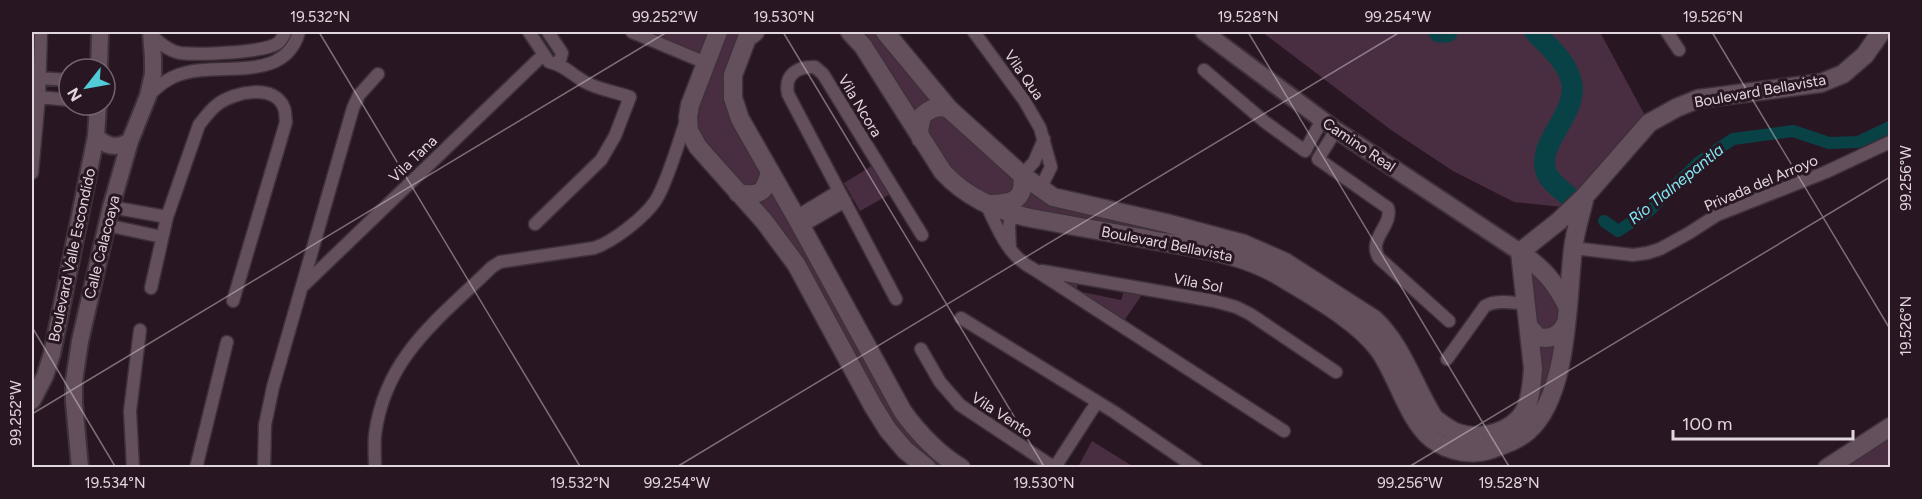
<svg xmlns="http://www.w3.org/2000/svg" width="1922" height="499" font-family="Figtree,sans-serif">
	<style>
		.green { fill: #492e41 }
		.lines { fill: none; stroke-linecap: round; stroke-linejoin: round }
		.canal { stroke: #084247; stroke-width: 12 }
		.river { stroke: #084247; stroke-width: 21 }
		.minor-casing { stroke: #3e313a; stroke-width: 15 }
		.tertiary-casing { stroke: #3e313a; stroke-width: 20 }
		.secondary-casing { stroke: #3e313a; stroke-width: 21 }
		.minor { stroke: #644f5d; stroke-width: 12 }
		.tertiary { stroke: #644f5d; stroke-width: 16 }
		.secondary { stroke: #644f5d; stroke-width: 18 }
		.ticks { fill: none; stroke: #e2d6de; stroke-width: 1.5; stroke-opacity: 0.45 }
		.labels { text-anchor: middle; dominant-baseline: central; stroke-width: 6; stroke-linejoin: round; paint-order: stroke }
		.street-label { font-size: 15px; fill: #e2d6de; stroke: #281723 }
		.water-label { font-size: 16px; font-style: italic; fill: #81eaf6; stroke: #281723 }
		.neatline { fill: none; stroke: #e2d6de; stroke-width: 2 }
		.ticks-label { font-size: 15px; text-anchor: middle; fill: #e2d6de }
	</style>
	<rect width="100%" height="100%" fill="#281723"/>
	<path class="green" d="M633 32H716L705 62Z
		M718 32H755L733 98 903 412 961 467H927L905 450 796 264 708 160 690 105Z
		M850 32H885L949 109 1022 175 1053 197 1166 223 1244 244 1285 262 1374 319C1402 345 1414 386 1434 418 1442 424 1449 430 1458 433 1480 441 1513 432 1525 410 1531 397 1532 382 1533 368L1520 252 1549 276 1558 287 1567 306 1559 374 1544 411 1529 430 1511 442 1487 451 1462 452 1448 448 1432 439 1420 427 1383 356 1362 331 1345 318 1266 269 1216 252 1026 217C994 208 966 197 943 172L863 46Z
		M1262 32H1600L1649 123 1572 208 1514 202 1453 171 1391 130Z
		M875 164 892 193 860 211 844 183Z
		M1035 270 1078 277 1077 291 1121 300 1126 285 1146 289 1121 325Z
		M1890 427V467H1827Z
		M1092 441 1134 467H1078Z"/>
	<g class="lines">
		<path class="canal" d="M1604 221 1618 231 1649 211 1699 162 1733 139 1793 131 1829 143 1858 142 1890 127"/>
		<path class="river" d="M1439 32H1447
			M1535 32C1549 47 1568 62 1572 84 1577 117 1532 145 1548 176 1552 183 1562 190 1568 196"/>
		<defs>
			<path id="minor" d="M529 32 549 62C565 65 573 76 587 83 601 90 616 92 630 97L615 136 601 160 535 224
				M548 32 562 53 559 64
				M632 32 706 63
				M974 32 1024 100 1040 128 1051 167 1040 189
				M1667 32 1679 50
				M152 36C160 43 169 51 180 53 198 55 264 53 278 43 281 40 284 36 285 32
				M1204 70 1265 122 1305 151 1322 120
				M40 78 69 80
				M148 96C157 87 166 79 178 75 219 60 284 85 299 32
				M39 97 69 100
				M1336 130 1318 159 1388 208C1393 226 1367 239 1379 258L1449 321
				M32 173 39 97 41 32
				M1022 175 1034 162 1044 139
				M986 204C998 229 1008 257 1035 270L1284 431
				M111 207 167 217
				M796 217 839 191
				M106 225 162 237
				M802 226 845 201
				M1573 248 1633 255 1647 253 1660 249 1689 233 1717 215 1826 172 1890 142
				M1010 249 1009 226 1012 214
				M1042 271 1214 301 1236 307 1250 314 1336 372
				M304 285 543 55
				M151 288 167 217 199 125C205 117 210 110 218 104 234 92 275 83 284 108 286 112 285 118 286 122L233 301
				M896 299 788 94C784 75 797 66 815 67L823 74 922 235
				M961 318 1114 412 1196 468
				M921 349 940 382 960 405 1055 468
				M1447 359 1485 306C1498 299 1513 303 1527 304
				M1055 467 1097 402
				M133 468 130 411 140 330
				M196 468 227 342
				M264 468 265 425 273 387 353 108 359 95 378 74
				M375 468C375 457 374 445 375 435 385 356 440 318 492 267L500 262 594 248C613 242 645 217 656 200 668 180 678 144 686 121"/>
			<path id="tertiary" d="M1204 32 1336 130 1520 252
				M99 69 100 32
				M96 136C106 147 117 149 130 141
				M32 401 45 376 52 354 96 136 98 105
				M80 468 74 402V381L80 341 111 207 130 141 148 96 153 74V58L151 32"/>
			<path id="secondary" d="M718 32 690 105 688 117 689 131 698 147 764 221 796 264 873 406 888 430 905 450 927 468
				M755 32 747 38 733 75V98L740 119 796 217 903 412C919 434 937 453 961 468
				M850 32 863 46 943 172C966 197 994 209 1026 217 1067 225 1109 232 1151 240 1195 248 1242 253 1281 277 1312 296 1358 321 1379 350 1397 375 1408 420 1432 439 1449 452 1473 456 1492 449 1505 444 1518 440 1528 431 1569 395 1567 299 1573 249 1575 231 1581 214 1585 196
				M885 32 949 109 1022 175 1053 197 1166 223 1244 244 1285 262 1374 319C1402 345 1414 386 1434 418 1442 424 1449 430 1458 433 1480 441 1513 432 1525 410 1531 397 1532 382 1533 368L1520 252
				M921 139 919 130 922 116C931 108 938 105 949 109
				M738 193C761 197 765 192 770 171
				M991 204C1012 204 1026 200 1022 175
				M1520 252 1559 221 1585 196 1649 123 1676 108 1698 99 1821 83 1843 74 1865 55 1881 32
				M1520 252C1543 269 1554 280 1567 306
				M1530 328 1538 337C1551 340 1560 335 1566 323
				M1827 468 1890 427"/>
		</defs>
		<use href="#minor" class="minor-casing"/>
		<use href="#tertiary" class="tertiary-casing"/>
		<use href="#secondary" class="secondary-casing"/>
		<use href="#minor" class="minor"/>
		<use href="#tertiary" class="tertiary"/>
		<use href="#secondary" class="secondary"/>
	</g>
	<path class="ticks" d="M319 32 581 468M783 32 1045 468M1248 32 1510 468M1712 32 1890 329M32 327 116 468M32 414 667 32M675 468 1400 32M1407 468 1890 177"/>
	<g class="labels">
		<g class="street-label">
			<text transform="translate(1024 75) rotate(55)">Vila Qua</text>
			<text transform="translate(1760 91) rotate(-10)">Boulevard Bellavista</text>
			<text transform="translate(860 106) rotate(59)">Vila Ncora</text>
			<text transform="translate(1359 145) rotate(34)">Camino Real</text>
			<text transform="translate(413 159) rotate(-44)">Vila Tana</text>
			<text transform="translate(1761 183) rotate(-23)">Privada del Arroyo</text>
			<text transform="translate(1167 244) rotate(11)">Boulevard Bellavista</text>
			<text transform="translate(102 247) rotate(-76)">Calle Calacoaya</text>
			<text transform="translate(72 255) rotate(-78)">Boulevard Valle Escondido</text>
			<text transform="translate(1198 283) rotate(11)">Vila Sol</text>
			<text transform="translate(1002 415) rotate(33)">Vila Vento</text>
		</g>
		<g class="water-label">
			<text transform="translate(1676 184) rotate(-39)">Río Tlalnepantla</text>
		</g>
	</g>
	<rect width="1922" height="499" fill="none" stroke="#281723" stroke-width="66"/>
	<g transform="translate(87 87) rotate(239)"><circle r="28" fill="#281723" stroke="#72636e" stroke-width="1.5"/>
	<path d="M0-4.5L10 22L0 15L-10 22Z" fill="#52cbd8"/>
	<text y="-9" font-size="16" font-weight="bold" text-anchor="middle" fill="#e2d6de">N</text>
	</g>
	<path d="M1673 430v9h180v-9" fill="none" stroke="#e2d6de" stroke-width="3"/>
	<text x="1682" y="430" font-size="18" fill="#e2d6de" stroke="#281723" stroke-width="4.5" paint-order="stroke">100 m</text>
	<rect x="33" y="33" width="1856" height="433" class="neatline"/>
	<g class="ticks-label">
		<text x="320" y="22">19.532°N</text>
		<text x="665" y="22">99.252°W</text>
		<text x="784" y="22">19.530°N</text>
		<text x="1248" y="22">19.528°N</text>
		<text x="1398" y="22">99.254°W</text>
		<text x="1713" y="22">19.526°N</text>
		<text transform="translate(1906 178) rotate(-90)" y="5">99.256°W</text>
		<text transform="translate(1906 326) rotate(-90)" y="5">19.526°N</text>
		<text transform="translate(16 413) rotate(-90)" y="5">99.252°W</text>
		<text x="115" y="488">19.534°N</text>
		<text x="580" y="488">19.532°N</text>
		<text x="677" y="488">99.254°W</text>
		<text x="1044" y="488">19.530°N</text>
		<text x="1410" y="488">99.256°W</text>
		<text x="1509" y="488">19.528°N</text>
	</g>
</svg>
